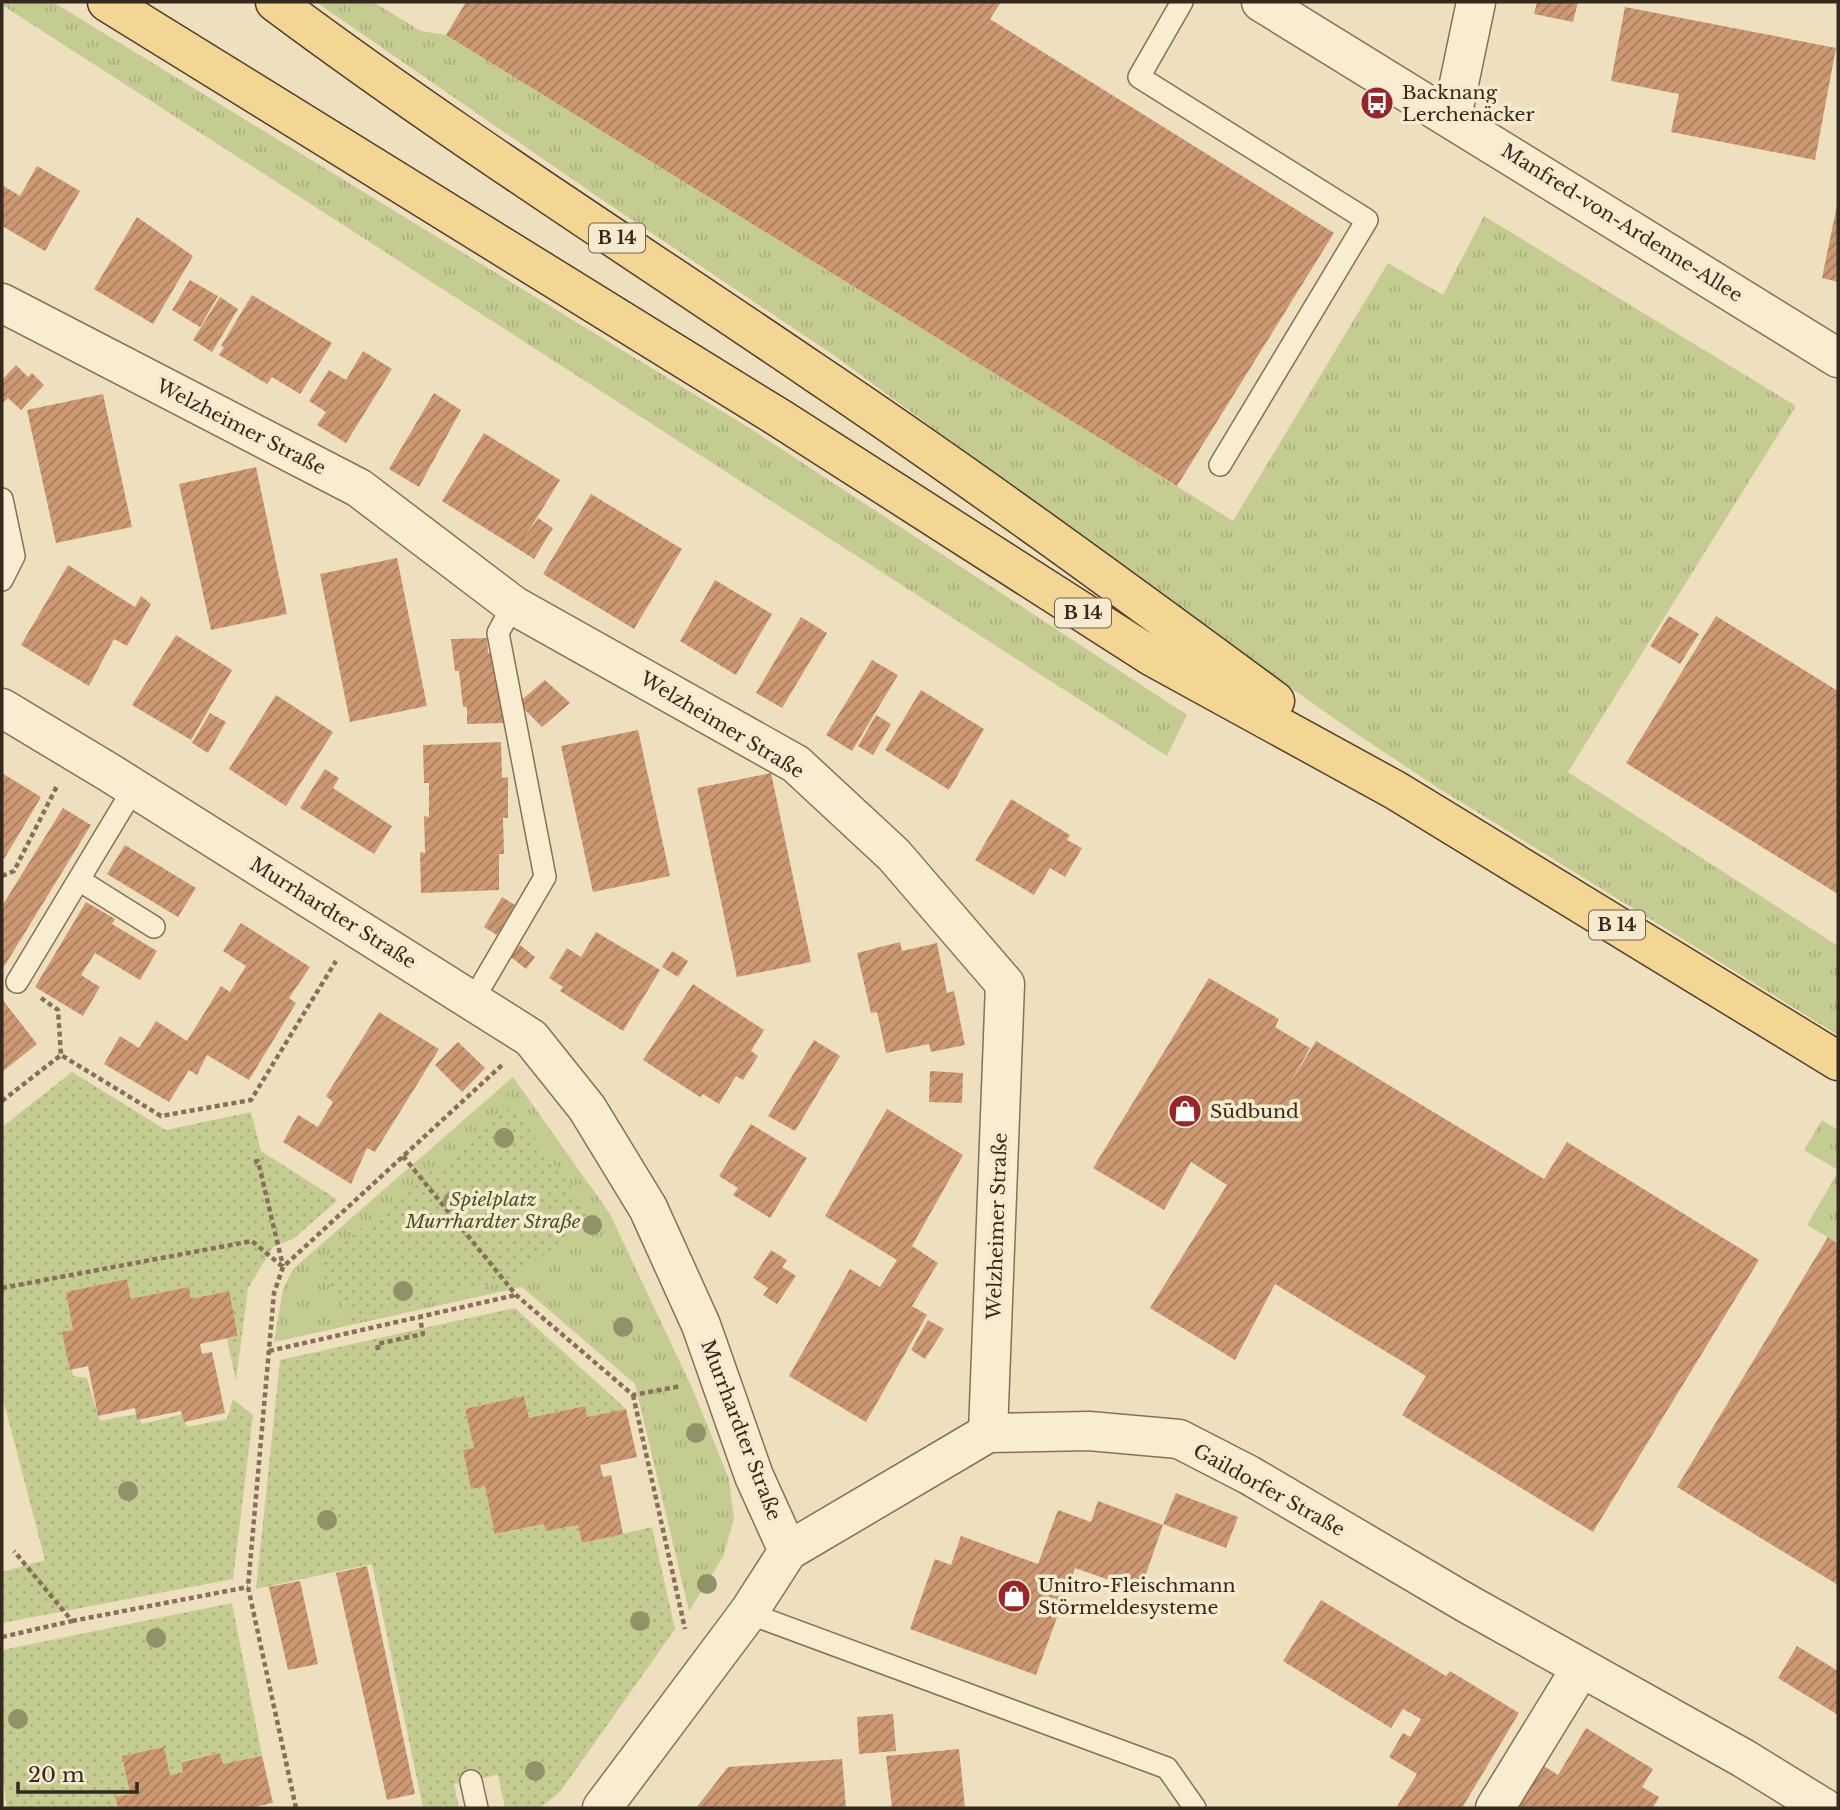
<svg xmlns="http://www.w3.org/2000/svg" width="1840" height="1810" font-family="'Libre Baskerville',serif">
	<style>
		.grass { fill: url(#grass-tufts); fill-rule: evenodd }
		.park { fill: url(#park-dots) }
		.building { fill: url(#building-hatch) }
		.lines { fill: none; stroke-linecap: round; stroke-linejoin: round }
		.service-casing { stroke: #867057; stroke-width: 24 }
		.minor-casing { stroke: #867057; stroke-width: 41 }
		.primary-casing { stroke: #533e2b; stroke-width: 41 }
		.path { stroke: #867057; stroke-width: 4.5; stroke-dasharray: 5 3.5; stroke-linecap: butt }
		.service { stroke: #f9edd1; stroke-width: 21 }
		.minor { stroke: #f9edd1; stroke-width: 38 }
		.primary { stroke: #f3d594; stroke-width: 38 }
		.tree { fill: #929268 }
		.labels { text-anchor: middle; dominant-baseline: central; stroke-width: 7; stroke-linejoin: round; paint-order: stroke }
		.shield { fill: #f5eace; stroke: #6f6251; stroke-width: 2 }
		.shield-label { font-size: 18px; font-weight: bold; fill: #35281c }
		.poi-label { font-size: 19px; fill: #35281c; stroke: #f5eace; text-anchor: start }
		.street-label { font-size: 19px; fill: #35281c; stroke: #f5eace }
		.park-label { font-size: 19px; font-style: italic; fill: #465222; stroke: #f5eace }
	</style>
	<defs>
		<pattern id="grass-tufts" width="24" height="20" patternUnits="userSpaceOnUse" patternTransform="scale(1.75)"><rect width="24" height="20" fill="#c5cc92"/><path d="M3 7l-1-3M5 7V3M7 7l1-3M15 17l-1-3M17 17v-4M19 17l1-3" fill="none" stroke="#aaaf7d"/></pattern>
		<pattern id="park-dots" width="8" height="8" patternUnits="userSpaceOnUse" patternTransform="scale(1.75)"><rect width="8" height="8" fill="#c5cc92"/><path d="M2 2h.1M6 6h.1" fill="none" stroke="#aaaf7d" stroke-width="1.8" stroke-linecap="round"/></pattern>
		<pattern id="building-hatch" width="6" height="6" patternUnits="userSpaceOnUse" patternTransform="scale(1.75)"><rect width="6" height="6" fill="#cd9973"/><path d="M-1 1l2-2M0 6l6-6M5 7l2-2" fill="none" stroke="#a77d5e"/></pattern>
	</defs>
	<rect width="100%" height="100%" fill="#eee0be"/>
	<path class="grass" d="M2 2H53L751 429 1187 715 1167 756 2 5Z
		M316 2H373L421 31 446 35 1233 521 1388 263 1443 295 1484 216 1796 406 1568 772 1838 946V1035L1435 786 1348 728 1178 608 832 354 595 195Z
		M513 1077 610 1214 693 1390 729 1479 734 1519 723 1557 689 1611 635 1384 522 1287 274 1342 283 1289 293 1269ZM512 1107 517 1277 353 1322 416 1185Z
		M1822 1120 1838 1130V1170L1804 1150Z
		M1838 1172V1243L1807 1225Z"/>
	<path class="park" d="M72 1072 166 1130 251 1112 261 1151 338 1200 293 1239 273 1247 248 1288 236 1381 227 1339 239 1336 228 1291 191 1299 189 1288 132 1301 127 1279 66 1292 73 1330 62 1332 73 1376 87 1378 100 1421 137 1414 142 1424 183 1414 187 1427 227 1419 233 1399 253 1415 233 1579 2 1623V1572L45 1560 2 1395V1127Z
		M512 1106 592 1216 517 1277 353 1322 316 1265Z
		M515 1308 626 1409 587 1417 584 1406 529 1418 524 1396 465 1409 474 1448 463 1451 471 1488 485 1486 496 1534 544 1524 546 1531 578 1525 582 1543 652 1527 675 1629 560 1792 540 1808H505L498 1775 454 1784 459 1808H423L372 1564 256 1589 280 1360Z
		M232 1603 262 1756 223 1764 220 1753 181 1761 183 1772 170 1775 163 1747 122 1756 130 1794 115 1797 118 1808H7L2 1770V1650Z"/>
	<path class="building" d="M466 2H1001L990 19 1334 233 1177 486 446 35Z
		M1537 2H1578L1573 22 1534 14Z
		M1625 7 1836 48 1815 160 1671 132 1679 94 1611 81Z
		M37 166 80 191 45 251 2 226V185L20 196Z
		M1837 205H1838V282L1822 278Z
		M137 217 193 256 153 324 94 289Z
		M190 280 218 296 200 327 172 310Z
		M252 295 332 343 300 394 272 377 267 384 219 355 224 347 221 346Z
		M220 297 238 309 212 352 193 340Z
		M363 351 392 369 346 443 317 425 326 412 309 401 329 370 346 380Z
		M16 365 28 377 32 373 44 385 21 410 8 398 4 402 2 400V380Z
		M434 393 461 410 419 487 389 469Z
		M103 394 132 527 56 543 27 410Z
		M484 433 560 480 525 537 538 518 553 528 534 559 442 501Z
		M256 467 287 614 211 630 179 484Z
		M591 494 682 549 634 629 543 574Z
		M397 558 427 706 350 722 320 574Z
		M68 565 135 607 141 596 151 604 127 646 114 639 89 686 21 645Z
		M715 580 772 614 736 675 680 641Z
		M1669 616 1699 634 1680 664 1650 646Z
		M1716 616 1838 691V894L1626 763Z
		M801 617 827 633 782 708 756 693Z
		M176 635 232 670 191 740 132 705Z
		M487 638 488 653H493V670H496L505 723 467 724V707H463L459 671H455L451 639Z
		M872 660 898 675 852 751 826 735Z
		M545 680 570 703 542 727 518 703Z
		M921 690 984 729 949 790 885 750Z
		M276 695 333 732 286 806 229 769Z
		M210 713 226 722 208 753 192 743Z
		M876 715 891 724 873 755 858 746Z
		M638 730 670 876 593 892 561 746Z
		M501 742 502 778 508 777V818H503L504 854H499V890L421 893 420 852 425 853 424 816 429 817V783H424L423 745Z
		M325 769 339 778 333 788 392 826 374 854 300 808Z
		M2 773 41 797 4 859 2 857Z
		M771 773 811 962 737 977 697 788Z
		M1011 799 1070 835 1067 840 1082 848 1065 877 1050 868 1034 895 975 860Z
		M63 808 91 825 2 970V906Z
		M125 845 196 888 178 917 107 874Z
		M502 897 515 905 497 935 484 927Z
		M86 902 115 919 112 924 157 951 140 980 95 953 81 975 100 987 83 1016 35 987Z
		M241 923 310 967 289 998 296 1003 249 1080 207 1055 197 1075 189 1070 169 1102 104 1064 120 1036 139 1048 156 1021 187 1041 221 986 230 992 246 966 223 951Z
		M596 932 660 970 623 1031 560 991 563 987 549 978 567 948 581 957Z
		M900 942 902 951 937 943 947 993 954 991 965 1045 931 1052 929 1044 886 1053 877 1012 871 1013 857 953Z
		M520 945 535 957 526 969 511 957Z
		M672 951 688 961 678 977 662 967Z
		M1209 978 1279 1019 1275 1027 1310 1048 1289 1085 1316 1041 1544 1179 1567 1142 1759 1260 1593 1532 1402 1415 1426 1376 1275 1284 1235 1360 1150 1308 1227 1185 1191 1162 1164 1210 1093 1168Z
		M693 984 764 1030 751 1051 758 1056 743 1080 736 1076 719 1104 703 1094 700 1097 643 1060Z
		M2 999 37 1044 2 1072Z
		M379 1012 439 1049 375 1152 367 1148 351 1184 283 1142 298 1115 318 1127 333 1102 326 1096Z
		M814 1040 840 1056 795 1131 768 1116Z
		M458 1042 485 1068 462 1092 435 1065Z
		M930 1071 963 1073 962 1103 929 1102Z
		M887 1109 963 1155 912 1246 938 1263 912 1306 927 1315 866 1422 789 1376 850 1269 880 1287 897 1260 825 1216Z
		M751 1124 807 1158 770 1218 733 1195 738 1188 719 1176Z
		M1828 1237 1838 1244V1585L1677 1487Z
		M771 1250 787 1260 782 1267 796 1276 777 1304 763 1295 768 1288 753 1278Z
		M127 1279 131 1299 189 1287 191 1299 229 1291 238 1336 200 1344 202 1354 212 1352 225 1413 184 1422 181 1411 137 1420 135 1408 98 1416 88 1366 70 1370 62 1332 73 1330 66 1292Z
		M928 1320 944 1329 925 1359 911 1350Z
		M524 1396 529 1418 585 1406 587 1417 626 1409 637 1457 600 1465 603 1477 611 1475 623 1534 582 1543 578 1525 546 1531 544 1524 495 1534 485 1486 471 1489 463 1450 474 1448 465 1409Z
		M1176 1493 1238 1517 1226 1548 1163 1524Z
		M1098 1501 1163 1525 1140 1591 1075 1568 1036 1675 910 1629 935 1559 951 1565 961 1536 1038 1564 1058 1510 1091 1522Z
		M367 1566 415 1794 387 1800 336 1573Z
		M300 1581 318 1664 288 1670 269 1587Z
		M1321 1600 1446 1676 1450 1671 1519 1713 1462 1808H1396L1417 1774 1389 1757 1403 1733 1410 1737 1421 1719 1403 1709 1391 1728 1283 1661Z
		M1797 1646 1838 1671V1715L1778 1678Z
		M893 1714 896 1751 859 1754 857 1717Z
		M1586 1728 1653 1769 1642 1787 1659 1797 1653 1808H1517L1544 1766 1558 1775Z
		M164 1747 170 1775 183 1772 181 1762 220 1753 223 1764 262 1756 273 1803 249 1808H118L115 1797 130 1794 122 1756Z
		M959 1749 965 1808H892L886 1756Z
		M842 1759 846 1808H696L728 1767Z"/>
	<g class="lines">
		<defs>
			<path id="service" d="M1182 2 1139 77 1367 220 1220 465
				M2 499 14 556 2 580
				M79 880 154 927
				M17 982 134 788
				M473 1000 545 877 498 633 513 605
				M748 1613 1167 1768 1195 1808
				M471 1781 477 1808"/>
			<path id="minor" d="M1261 2 1838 358
				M1452 117 1476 2
				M2 303 359 488 513 605 796 764 894 855 1005 984 988 1433
				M2 708 110 773 531 1038 587 1108 648 1208 701 1325 754 1476 788 1551
				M602 1808 748 1613 788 1551 988 1433 1089 1431 1179 1439 1249 1475 1466 1603 1743 1758 1824 1808
				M1495 1808 1581 1668"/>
			<path id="primary" d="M107 2 781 419 1151 656 1395 790 1838 1061
				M275 2C449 132 632 248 811 370 969 476 1122 588 1275 701"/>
		</defs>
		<use href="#service" class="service-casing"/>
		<use href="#minor" class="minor-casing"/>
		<use href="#primary" class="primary-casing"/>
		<path class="path" d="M2 876 14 871 57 786
			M41 998 58 1010 61 1055
			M2 1101 61 1055 161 1116 251 1100 336 961
			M403 1156 516 1295 633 1395 681 1386
			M254 1162 258 1161 283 1266
			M2 1288 252 1241 283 1267
			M378 1350 377 1344 423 1334 420 1318
			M269 1351 516 1295
			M633 1395 685 1629
			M72 1621 248 1587
			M2 1637 72 1621 14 1551
			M296 1808 248 1587 274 1293 283 1267 502 1065"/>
		<use href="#service" class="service"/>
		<use href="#minor" class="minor"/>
		<use href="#primary" class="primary"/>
	</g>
	<g class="tree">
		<circle cx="504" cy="1138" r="10"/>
		<circle cx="453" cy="1201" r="10"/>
		<circle cx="592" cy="1225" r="10"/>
		<circle cx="403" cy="1291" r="10"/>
		<circle cx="623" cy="1327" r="10"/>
		<circle cx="696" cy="1433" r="10"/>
		<circle cx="128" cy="1491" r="10"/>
		<circle cx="327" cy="1520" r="10"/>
		<circle cx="707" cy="1584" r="10"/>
		<circle cx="640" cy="1621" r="10"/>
		<circle cx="156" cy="1638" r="10"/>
		<circle cx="18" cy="1719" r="10"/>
		<circle cx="535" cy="1771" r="10"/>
	</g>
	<defs>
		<symbol id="bus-disc" viewBox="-11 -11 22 22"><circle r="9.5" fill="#962627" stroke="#f5eace"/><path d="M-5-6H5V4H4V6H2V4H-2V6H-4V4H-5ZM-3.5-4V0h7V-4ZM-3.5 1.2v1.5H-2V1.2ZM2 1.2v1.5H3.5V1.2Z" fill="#fff"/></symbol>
		<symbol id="shop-disc" viewBox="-11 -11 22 22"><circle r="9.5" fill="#962627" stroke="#f5eace"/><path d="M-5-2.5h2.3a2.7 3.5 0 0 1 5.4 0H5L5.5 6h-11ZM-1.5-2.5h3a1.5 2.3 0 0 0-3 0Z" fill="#fff"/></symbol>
	</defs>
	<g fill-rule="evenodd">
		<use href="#bus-disc" x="1358" y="84" width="38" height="38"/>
		<use href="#shop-disc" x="1166" y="1092" width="38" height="38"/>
		<use href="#shop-disc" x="995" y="1577" width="38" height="38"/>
	</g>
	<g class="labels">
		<g class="shield">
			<rect x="589" y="223.5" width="56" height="29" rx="5"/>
			<rect x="1055" y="598.5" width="56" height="29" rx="5"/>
			<rect x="1589" y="910.5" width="56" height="29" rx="5"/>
		</g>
		<g class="shield-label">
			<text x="617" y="238">B 14</text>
			<text x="1083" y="613">B 14</text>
			<text x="1617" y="925">B 14</text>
		</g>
		<g class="poi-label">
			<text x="1402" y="92">Backnang<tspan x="1402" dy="22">Lerchenäcker</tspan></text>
			<text x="1210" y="1111">Südbund</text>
			<text x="1038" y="1585">Unitro-Fleischmann<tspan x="1038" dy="22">Störmeldesysteme</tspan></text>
		</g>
		<g class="street-label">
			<text transform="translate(1622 223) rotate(32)">Manfred-von-Ardenne-Allee</text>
			<text transform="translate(241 427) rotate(27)">Welzheimer Straße</text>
			<text transform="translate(722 725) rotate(31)">Welzheimer Straße</text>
			<text transform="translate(333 913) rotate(32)">Murrhardter Straße</text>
			<text transform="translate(997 1226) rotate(-88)">Welzheimer Straße</text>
			<text transform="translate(741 1430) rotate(69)">Murrhardter Straße</text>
			<text transform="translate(1269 1490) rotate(29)">Gaildorfer Straße</text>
		</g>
		<g class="park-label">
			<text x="493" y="1199">Spielplatz<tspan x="493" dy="22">Murrhardter Straße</tspan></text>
		</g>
	</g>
	<rect width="1840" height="1810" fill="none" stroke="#35281c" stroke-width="7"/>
	<path d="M18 1782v10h119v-10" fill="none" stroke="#35281c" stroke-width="3.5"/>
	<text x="28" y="1782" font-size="21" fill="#35281c" stroke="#f5eace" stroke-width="5" paint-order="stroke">20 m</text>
</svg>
